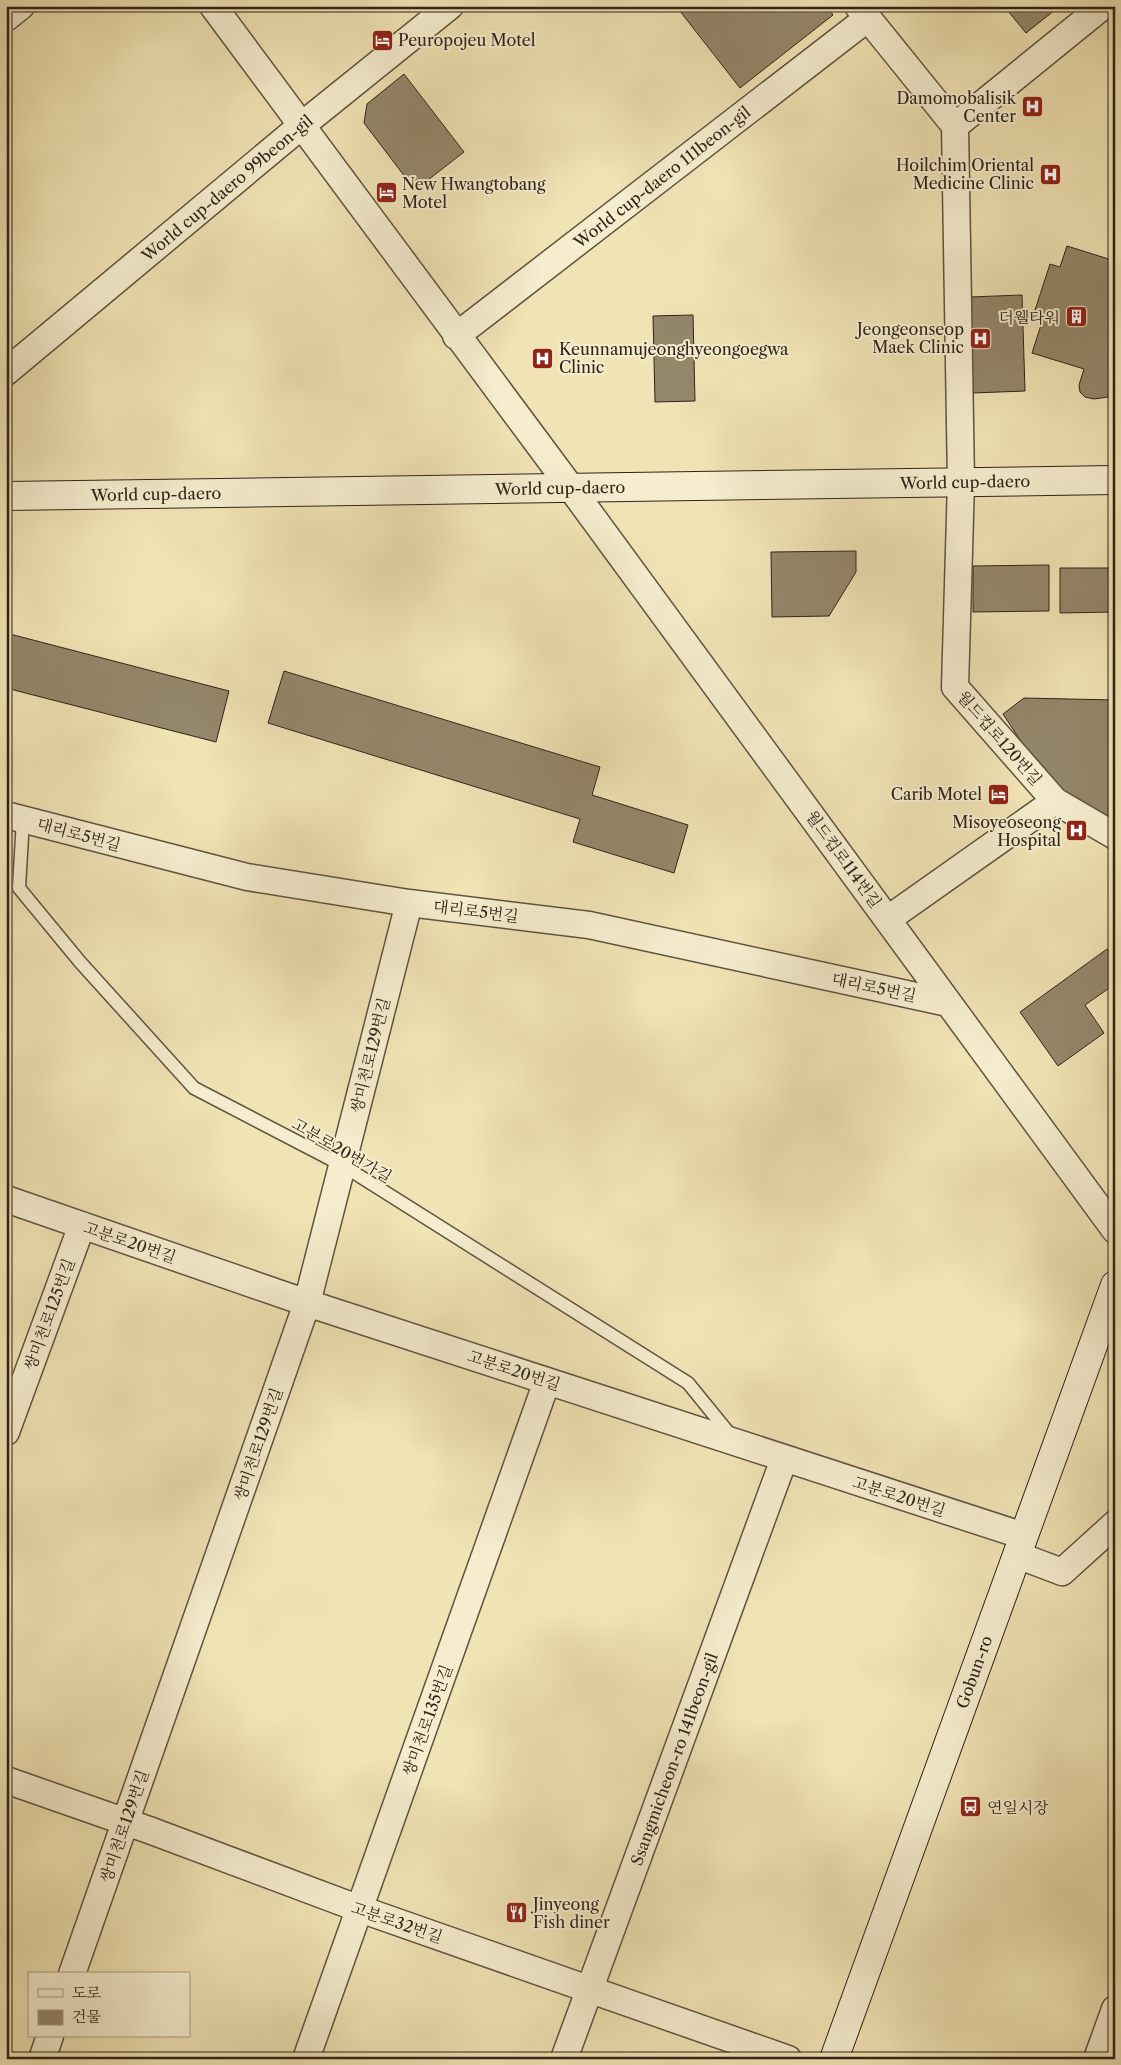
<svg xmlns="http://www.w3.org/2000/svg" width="1121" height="2065" font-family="'Libre Caslon Text','Noto Serif KR',serif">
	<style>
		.building { fill: #94876a; stroke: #30231a }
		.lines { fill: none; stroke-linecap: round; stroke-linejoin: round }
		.lane-casing { stroke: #605340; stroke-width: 15 }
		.street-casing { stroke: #605340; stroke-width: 29 }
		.secondary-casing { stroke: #30231a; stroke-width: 30 }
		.lane { stroke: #f5edce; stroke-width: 12 }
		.street { stroke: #f5edce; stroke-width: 26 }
		.secondary { stroke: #f5edce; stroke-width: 28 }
		.labels { text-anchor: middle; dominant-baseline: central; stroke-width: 4; stroke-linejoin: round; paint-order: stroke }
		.poi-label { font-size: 16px; fill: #30231a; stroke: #f5edce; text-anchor: end }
		.street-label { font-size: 16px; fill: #30231a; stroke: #f5edce }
	</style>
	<rect width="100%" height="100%" fill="#f0e3b4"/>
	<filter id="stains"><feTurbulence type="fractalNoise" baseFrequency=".004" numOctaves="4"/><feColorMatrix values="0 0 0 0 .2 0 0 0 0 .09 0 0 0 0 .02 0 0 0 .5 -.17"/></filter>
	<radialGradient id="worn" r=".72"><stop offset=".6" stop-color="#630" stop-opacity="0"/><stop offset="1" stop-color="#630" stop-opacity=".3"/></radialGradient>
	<path class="building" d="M676 6H827L833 15 740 88Z
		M1004 6H1060L1026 33Z
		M404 74 464 152 415 190 364 123 367 104Z
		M1067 246 1115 261V396L1094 399 1085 397 1080 392 1079 385 1084 369 1032 353 1041 325 1035 310 1050 264 1060 267Z
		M1022 295 1025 391 973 393 970 297Z
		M693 315 695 401 655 402 653 316Z
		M856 551V572L829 616 772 617 771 552Z
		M1049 565V611L973 612V566Z
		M1060 568H1115V612L1060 613Z
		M6 633 229 691 216 742 6 688Z
		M284 671 600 767 592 795 688 825 674 873 573 842 580 819 268 723Z
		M1024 698 1115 700V826L1056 795 1003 714Z
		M1107 949 1115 959V984L1085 1005 1104 1033 1058 1066 1020 1012Z"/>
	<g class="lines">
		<defs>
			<path id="lane" d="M23 819 19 888 80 962 194 1088 342 1165 688 1383 732 1437"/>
			<path id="street" d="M213 6 571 488 1115 1230
				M858 6 955 126 961 482 955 687 1055 801 1115 836
				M6 18 21 6
				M955 126 1103 6
				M456 336 868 18
				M6 372 301 126 450 6
				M6 815 247 877 409 903 589 925 948 1003
				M888 919 1055 801
				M6 1199 307 1303 1024 1536
				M6 1432 82 1225
				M1017 1555 1062 1572 1115 1524
				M6 1780 149 1830 360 1909 788 2059
				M72 1974 307 1303 409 903
				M42 2059 50 2036
				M306 2059 547 1381
				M564 2059 784 1459
				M1097 2059 1115 2009"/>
			<path id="secondary" d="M6 496 1115 480
				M834 2059 1115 1285"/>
		</defs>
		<use href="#lane" class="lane-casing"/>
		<use href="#street" class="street-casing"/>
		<use href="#secondary" class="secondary-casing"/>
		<use href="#lane" class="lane"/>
		<use href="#street" class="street"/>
		<use href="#secondary" class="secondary"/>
	</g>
	<defs>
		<symbol id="hotel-square" viewBox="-11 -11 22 22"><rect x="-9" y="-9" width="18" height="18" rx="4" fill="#8f2418" stroke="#f5edce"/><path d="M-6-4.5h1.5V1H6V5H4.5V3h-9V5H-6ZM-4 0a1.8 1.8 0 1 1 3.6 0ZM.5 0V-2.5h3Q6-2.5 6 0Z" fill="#fff"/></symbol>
		<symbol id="hospital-square" viewBox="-11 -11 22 22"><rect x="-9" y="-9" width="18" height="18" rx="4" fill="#8f2418" stroke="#f5edce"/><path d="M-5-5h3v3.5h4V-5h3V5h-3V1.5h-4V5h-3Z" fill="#fff"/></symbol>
		<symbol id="building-square" viewBox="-11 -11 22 22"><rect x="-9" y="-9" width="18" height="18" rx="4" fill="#8f2418" stroke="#f5edce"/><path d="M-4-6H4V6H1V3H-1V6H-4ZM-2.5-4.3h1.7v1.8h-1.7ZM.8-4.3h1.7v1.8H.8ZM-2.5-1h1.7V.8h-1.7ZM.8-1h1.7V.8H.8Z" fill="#fff"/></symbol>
		<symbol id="bus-square" viewBox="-11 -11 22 22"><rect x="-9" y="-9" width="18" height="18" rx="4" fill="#8f2418" stroke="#f5edce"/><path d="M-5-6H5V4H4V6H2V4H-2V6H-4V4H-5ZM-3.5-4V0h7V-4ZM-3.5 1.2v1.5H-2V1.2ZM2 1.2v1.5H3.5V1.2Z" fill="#fff"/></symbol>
		<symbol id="restaurant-square" viewBox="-11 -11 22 22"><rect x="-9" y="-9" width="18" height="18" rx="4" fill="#8f2418" stroke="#f5edce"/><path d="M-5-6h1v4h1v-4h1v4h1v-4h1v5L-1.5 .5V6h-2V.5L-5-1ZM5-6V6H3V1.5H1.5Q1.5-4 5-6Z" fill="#fff"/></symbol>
	</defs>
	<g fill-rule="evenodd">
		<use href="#hotel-square" x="370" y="28" width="25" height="25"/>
		<use href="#hospital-square" x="1020" y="94" width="25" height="25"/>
		<use href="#hospital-square" x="1038" y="162" width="25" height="25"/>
		<use href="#hotel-square" x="374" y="180" width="25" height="25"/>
		<use href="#building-square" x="1064" y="304" width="25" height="25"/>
		<use href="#hospital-square" x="968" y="326" width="25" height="25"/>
		<use href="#hospital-square" x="530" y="346" width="25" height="25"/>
		<use href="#hotel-square" x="986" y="782" width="25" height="25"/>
		<use href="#hospital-square" x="1064" y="818" width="25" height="25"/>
		<use href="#bus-square" x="958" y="1794" width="25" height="25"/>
		<use href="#restaurant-square" x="504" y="1900" width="25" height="25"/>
	</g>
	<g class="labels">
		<g class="poi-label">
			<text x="398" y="40" text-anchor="start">Peuropojeu Motel</text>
			<text x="1016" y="98">Damomobalisik<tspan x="1016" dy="18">Center</tspan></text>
			<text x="1034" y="165">Hoilchim Oriental<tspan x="1034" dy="18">Medicine Clinic</tspan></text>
			<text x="402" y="184" text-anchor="start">New Hwangtobang<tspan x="402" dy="18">Motel</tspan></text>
			<text x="1060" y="317">더웰타워</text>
			<text x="964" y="329">Jeongeonseop<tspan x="964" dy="18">Maek Clinic</tspan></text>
			<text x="559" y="349" text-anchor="start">Keunnamujeonghyeongoegwa<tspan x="559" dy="18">Clinic</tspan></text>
			<text x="982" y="794">Carib Motel</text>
			<text x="1061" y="822">Misoyeoseong<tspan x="1061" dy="18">Hospital</tspan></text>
			<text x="987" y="1807" text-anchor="start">연일시장</text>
			<text x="533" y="1904" text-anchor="start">Jinyeong<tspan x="533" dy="18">Fish diner</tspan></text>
		</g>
		<g class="street-label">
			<text transform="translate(662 177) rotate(-38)">World cup-daero 111beon-gil</text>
			<text transform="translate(227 188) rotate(-40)">World cup-daero 99beon-gil</text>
			<text transform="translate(965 482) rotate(-1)">World cup-daero</text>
			<text transform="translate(560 488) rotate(-1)">World cup-daero</text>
			<text transform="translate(156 494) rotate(-1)">World cup-daero</text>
			<text transform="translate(1000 738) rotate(49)">월드컵로120번길</text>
			<text transform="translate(79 834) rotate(15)">대리로5번길</text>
			<text transform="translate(844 859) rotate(54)">월드컵로114번길</text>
			<text transform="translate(476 911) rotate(7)">대리로5번길</text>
			<text transform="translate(874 987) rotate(12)">대리로5번길</text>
			<text transform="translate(370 1055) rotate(-76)">쌍미천로129번길</text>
			<text transform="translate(342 1150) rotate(30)">고분로20번가길</text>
			<text transform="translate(130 1242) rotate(19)">고분로20번길</text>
			<text transform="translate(49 1314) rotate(-70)">쌍미천로125번길</text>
			<text transform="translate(514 1370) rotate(18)">고분로20번길</text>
			<text transform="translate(258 1444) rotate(-71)">쌍미천로129번길</text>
			<text transform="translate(899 1496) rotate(18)">고분로20번길</text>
			<text transform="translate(974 1672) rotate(-70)">Gobun-ro</text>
			<text transform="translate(427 1720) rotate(-70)">쌍미천로135번길</text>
			<text transform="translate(674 1759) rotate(-70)">Ssangmicheon-ro 141beon-gil</text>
			<text transform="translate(124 1826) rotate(-71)">쌍미천로129번길</text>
			<text transform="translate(397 1922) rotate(19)">고분로32번길</text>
		</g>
	</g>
	<rect width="1121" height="2065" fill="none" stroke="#f0e3b4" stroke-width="25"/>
	<rect x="8" y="8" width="1106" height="2050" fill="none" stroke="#30231a" stroke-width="2.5"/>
	<rect x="12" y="12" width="1096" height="2040" fill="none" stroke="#30231a"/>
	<rect x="28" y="1972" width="162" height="65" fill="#f5edce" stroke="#a69c86"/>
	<rect x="38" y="1989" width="25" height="8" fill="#f5edce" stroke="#a69c86"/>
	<text x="72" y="1998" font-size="15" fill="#30231a">도로</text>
	<rect x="38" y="2010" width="25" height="15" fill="#94876a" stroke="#a69c86"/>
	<text x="72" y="2022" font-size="15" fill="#30231a">건물</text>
	<rect width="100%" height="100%" filter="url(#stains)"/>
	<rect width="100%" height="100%" fill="url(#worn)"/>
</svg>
